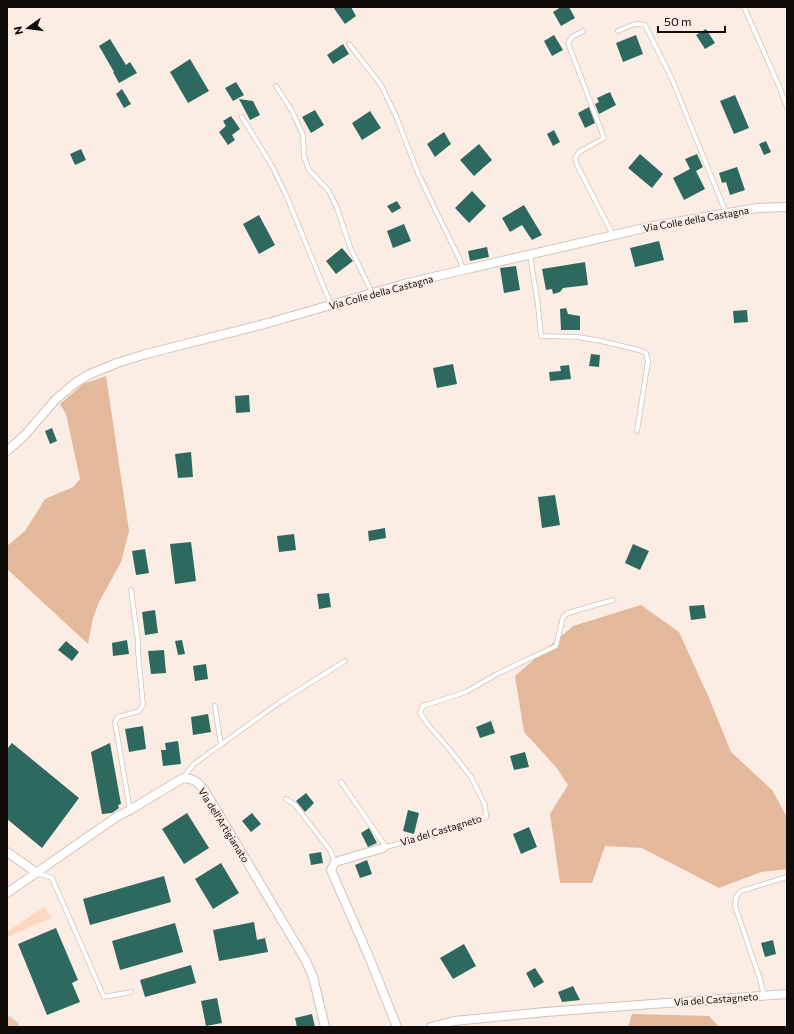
<svg xmlns="http://www.w3.org/2000/svg" width="794" height="1034" font-family="Commissioner,sans-serif">
	<style>
		.green { fill: #fdd7be }
		.forest { fill: #e4b89b }
		.building { fill: #2e695f }
		.lines { fill: none; stroke-linecap: round; stroke-linejoin: round }
		.service-casing { stroke: #d0c3ba; stroke-width: 5.5 }
		.minor-casing { stroke: #d0c3ba; stroke-width: 10 }
		.primary-casing { stroke: #cfcece; stroke-width: 14 }
		.service { stroke: #fff; stroke-width: 4 }
		.minor { stroke: #fff; stroke-width: 8 }
		.primary { stroke: #eec5a9; stroke-width: 13 }
		.labels { text-anchor: middle; dominant-baseline: central; stroke-width: 3.5; stroke-linejoin: round; paint-order: stroke }
		.street-label { font-size: 10px; fill: #110c0a; stroke: #fbede4 }
	</style>
	<rect width="100%" height="100%" fill="#fbede4"/>
	<path class="green" d="M44 907 51 918 7 937V932Z"/>
	<path class="forest" d="M106 376 129 531 121 562 99 602 93 618 88 644 7 569V546L25 531 45 499 73 487 80 479 66 414 60 404 83 384Z
		M641 605 679 632 709 698 731 752 772 790 787 817V869L761 872 719 888 642 848 605 846 592 883H560L550 814 568 785 556 767 524 732 515 676 573 626Z
		M632 1014 709 1016 719 1027H628Z"/>
	<path class="building" d="M333 7H351L356 16 345 24Z
		M561 7H569L575 18 561 26 553 12Z
		M706 29 715 43 705 49 696 35Z
		M554 35 563 50 552 56 544 41Z
		M636 35 643 54 623 62 616 43Z
		M110 39 126 65 130 62 137 73 119 83 113 72H114L99 46Z
		M343 44 349 54 333 64 327 55Z
		M190 59 209 91 188 103 170 72Z
		M236 82 244 95 233 101 225 88Z
		M122 89 131 104 124 108 116 94Z
		M610 92 616 105 599 114 595 104 599 102 597 98Z
		M735 95 749 128 734 134 720 101Z
		M239 99 253 101 260 115 250 120Z
		M589 107 595 123 585 128 578 113Z
		M315 110 324 125 311 133 302 117Z
		M370 111 381 128 362 140 352 123Z
		M231 116 240 129 232 135 235 140 228 145 219 132 226 126 223 121Z
		M554 130 560 142 553 146 547 134Z
		M444 132 451 144 435 157 427 144Z
		M766 141 771 152 764 155 759 144Z
		M479 144 492 160 474 176 460 160Z
		M81 149 86 160 75 165 70 154Z
		M640 154 663 174 652 188 628 168Z
		M697 154 703 167 696 171 705 189 684 200 673 178 690 169 685 159Z
		M737 167 745 190 730 195 726 182 722 183 719 173Z
		M472 191 486 206 469 223 455 208Z
		M397 201 401 208 392 213 387 206Z
		M524 205 542 235 532 240 522 225 510 232 502 218Z
		M259 215 275 245 259 254 243 224Z
		M404 224 411 241 393 248 387 231Z
		M659 241 664 260 635 267 630 248Z
		M487 247 489 257 470 261 468 251Z
		M342 248 353 261 336 274 326 261Z
		M585 262 588 285 563 288 560 292 553 294 552 289 546 290 542 269Z
		M516 266 520 290 504 293 500 268Z
		M566 308 568 314 580 316V330H561L560 309Z
		M747 310 748 322 734 323 733 311Z
		M591 354 600 355 599 367 589 366Z
		M453 364 457 384 437 388 433 368Z
		M569 365 571 379 550 381 549 372 561 371 560 366Z
		M249 395 250 412 236 413 235 396Z
		M52 428 57 441 50 444 45 431Z
		M191 452 193 477 178 478 175 454Z
		M555 495 560 525 542 528 538 497Z
		M385 528 386 538 369 541 368 531Z
		M294 534 296 550 279 552 277 536Z
		M191 542 196 581 175 584 170 544Z
		M633 544 649 551 640 570 625 563Z
		M145 549 149 573 136 575 132 551Z
		M329 593 331 607 319 609 317 594Z
		M704 605 706 618 691 620 689 606Z
		M155 610 158 633 145 635 142 612Z
		M127 640 129 654 113 656 112 643Z
		M182 640 185 654 178 655 175 641Z
		M66 641 79 652 72 661 58 650Z
		M164 650 166 673 151 674 148 651Z
		M206 664 208 679 195 681 193 666Z
		M208 714 211 732 193 735 191 717Z
		M491 721 495 733 480 738 476 727Z
		M143 726 146 749 129 752 125 729Z
		M178 741 181 764 163 766 161 750H166L165 743Z
		M12 743 79 798 42 848 7 819V749Z
		M110 743 121 804 118 805 119 808 112 813 102 814 91 752Z
		M525 752 529 767 514 770 510 756Z
		M306 793 314 803 305 812 296 801Z
		M408 810 419 813 414 834 403 831Z
		M187 813 209 848 184 864 162 829Z
		M252 813 261 824 251 832 242 821Z
		M529 827 537 847 521 854 513 834Z
		M369 828 377 843 368 847 361 833Z
		M321 852 323 863 311 865 309 854Z
		M367 860 372 874 360 878 355 865Z
		M221 863 239 893 213 909 195 879Z
		M164 876 171 902 90 925 83 899Z
		M254 922 257 940 265 938 268 952 219 961 213 930Z
		M175 923 183 952 120 970 112 941Z
		M56 928 78 980 72 983 80 1002 47 1015 18 944Z
		M773 940 776 954 765 957 761 943Z
		M464 944 476 966 453 979 440 958Z
		M191 965 196 983 145 997 140 980Z
		M535 968 544 982 534 988 526 973Z
		M573 986 580 1000 562 1002 558 992Z
		M217 998 222 1023 206 1026 201 1001Z
		M312 1014 315 1027H297L295 1018Z"/>
	<g class="lines">
		<defs>
			<path id="service" d="M744 7 779 86 787 107
				M583 31 572 37 568 43 604 138 579 152 575 158 577 165 613 235
				M618 31C627 27 635 22 645 25L672 79 726 213
				M349 44 381 85 396 116 418 173 436 211 460 260 463 270
				M276 86 292 111 303 135 304 157 309 170 329 191 337 208 350 247 372 293
				M242 117 272 166 287 197 331 305
				M530 255 538 305 541 336 578 337 601 341 639 350 646 353 648 361 637 431
				M215 706 221 745
				M183 778 194 764 280 702 345 661
				M341 782 386 847
				M286 799 295 805 330 850 335 862
				M130 810 115 722 118 717 139 711 143 705 138 652V641L131 590
				M383 848 460 826 486 817 485 805 471 777 450 750 429 726 420 713 423 706 466 692 497 674 556 646 563 617 568 613 613 600
				M37 873 52 878 104 997 131 992
				M764 996 760 979 735 906 736 897 741 891 787 877"/>
			<path id="minor" d="M7 451 24 436 56 399 75 383 90 374 117 363 146 354 268 323 404 284 463 270 653 226 757 208 787 207
				M383 848 335 862 331 870 369 957 397 1027
				M7 852 37 873
				M7 893 118 816 130 810 183 778C195 779 197 781 205 791L306 961 313 977 325 1027
				M431 1027 454 1021 545 1012 787 994"/>
			<path id="primary" d="M7 1023 12 1027"/>
		</defs>
		<use href="#service" class="service-casing"/>
		<use href="#minor" class="minor-casing"/>
		<use href="#primary" class="primary-casing"/>
		<use href="#service" class="service"/>
		<use href="#minor" class="minor"/>
		<use href="#primary" class="primary"/>
	</g>
	<g class="labels">
		<g class="street-label">
			<text transform="translate(696 219) rotate(-10)">Via Colle della Castagna</text>
			<text transform="translate(381 292) rotate(-15)">Via Colle della Castagna</text>
			<text transform="translate(224 825) rotate(58)">Via dell'Artigianato</text>
			<text transform="translate(441 830) rotate(-17)">Via del Castagneto</text>
			<text transform="translate(716 999) rotate(-4)">Via del Castagneto</text>
		</g>
	</g>
	<rect width="794" height="1034" fill="none" stroke="#110c0a" stroke-width="16"/>
	<g transform="translate(28 28) rotate(256)" stroke="#fbede4" stroke-width="3" paint-order="stroke">
	<path d="M0-3L7 15L0 10L-7 15Z" fill="#110c0a"/>
	<text y="-6" font-size="11" font-weight="bold" text-anchor="middle" fill="#110c0a">N</text>
	</g>
	<path d="M658 26v6h67v-6" fill="none" stroke="#110c0a" stroke-width="2"/>
	<text x="664" y="26" font-size="12" fill="#110c0a" stroke="#fbede4" stroke-width="3" paint-order="stroke">50 m</text>
</svg>
